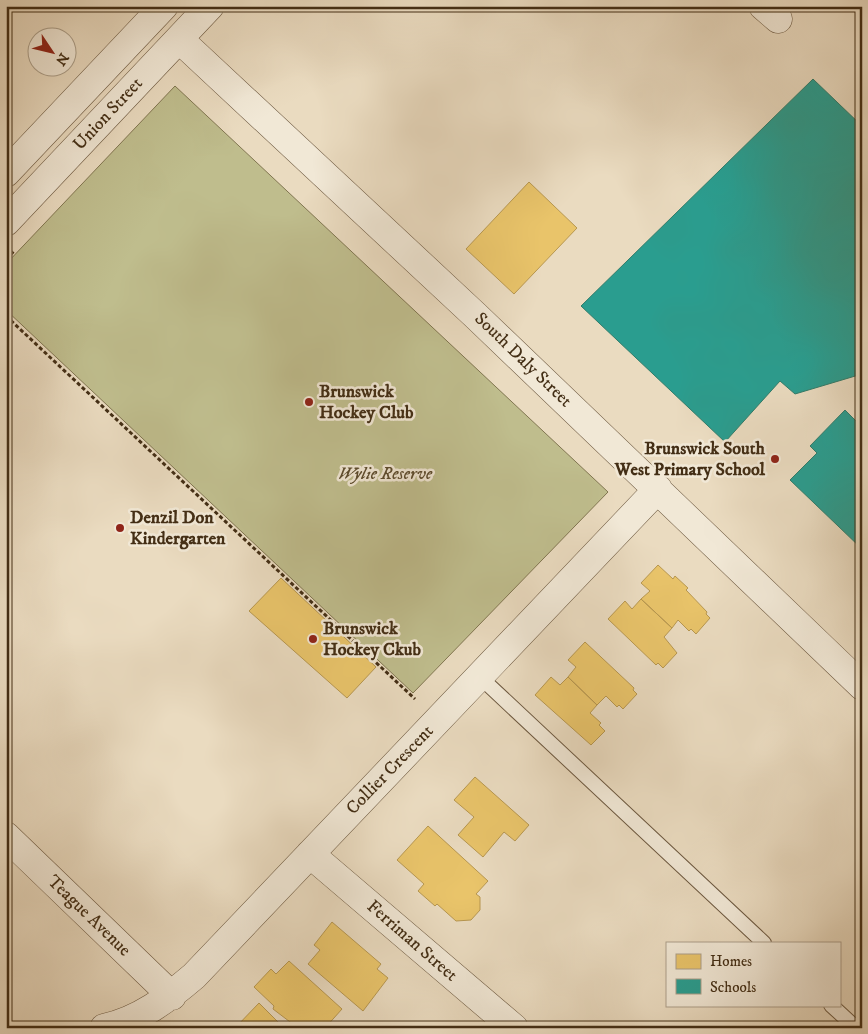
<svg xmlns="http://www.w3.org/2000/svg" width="868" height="1034" font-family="'IM FELL DW Pica',serif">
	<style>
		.green { fill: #bfbd8d; stroke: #817651 }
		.homes { fill: #e9c46a; stroke: #b79750 }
		.schools { fill: #2a9d8f; stroke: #327c6a }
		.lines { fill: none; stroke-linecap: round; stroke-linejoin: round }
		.service-casing { stroke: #6d5940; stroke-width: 16 }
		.minor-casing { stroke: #6d5940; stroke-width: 29 }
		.path { stroke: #432e15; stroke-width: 3; stroke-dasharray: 4 2.5; stroke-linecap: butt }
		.service { stroke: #f1e8d6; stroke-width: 14 }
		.minor { stroke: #f1e8d6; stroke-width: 28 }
		.poi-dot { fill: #8f2418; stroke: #f1e8d6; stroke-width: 2 }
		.labels { text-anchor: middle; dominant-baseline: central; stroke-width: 5; stroke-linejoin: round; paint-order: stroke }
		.street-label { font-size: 18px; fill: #432e15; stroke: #f1e8d6 }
		.poi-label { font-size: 18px; font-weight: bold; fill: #432e15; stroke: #f1e8d6; text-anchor: start }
		.park-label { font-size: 18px; font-style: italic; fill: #5c4b2d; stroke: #f1e8d6 }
	</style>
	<rect width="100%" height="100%" fill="#eadbc0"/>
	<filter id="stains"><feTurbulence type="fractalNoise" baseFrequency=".004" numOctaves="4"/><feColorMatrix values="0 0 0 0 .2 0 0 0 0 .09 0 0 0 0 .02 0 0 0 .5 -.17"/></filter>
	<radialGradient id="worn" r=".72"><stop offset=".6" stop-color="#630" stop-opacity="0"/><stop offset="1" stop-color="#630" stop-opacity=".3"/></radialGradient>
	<path class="green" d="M175 86 608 492 413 693 6 310V264Z"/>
	<path class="homes" d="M529 182 577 228 514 294 466 249Z
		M658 565 673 579 675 576 688 588 686 590 707 612 706 614 710 618 696 634 691 629 689 631 678 620 672 628 641 599 650 591 641 583Z
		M281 578 376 667 347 698 249 611Z
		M641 599 672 628 664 637 677 653 663 668 658 663 656 665 608 619 625 601 632 609Z
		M585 642 634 688 633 690 637 694 623 709 619 705 617 707 606 696 597 705 568 677 576 667 568 660Z
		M551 677 560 685 568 677 597 705 590 713 601 723 599 725 605 731 591 745 535 695Z
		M475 777 529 825 515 841 504 832 483 857 458 835 474 817 454 800Z
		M428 826 488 881 476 894 480 897V910L471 920 456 921 437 904 435 906 418 891 424 884 397 860Z
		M332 922 381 964 377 969 388 978 363 1011 308 964 320 950 314 945Z
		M289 961 342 1009 325 1028H298L273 1009 274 1006 254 987 271 969 276 974Z
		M259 1003 284 1028H235Z"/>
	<path class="schools" d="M813 79 862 126V374L795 394 780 381 725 442 581 306Z
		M845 410 862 427V549L790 480 817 453 810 446Z"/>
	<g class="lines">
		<defs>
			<path id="service" d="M479 676 764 943
				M831 1005 856 1028"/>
			<path id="minor" d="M763 6 778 19
				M179 39 476 316 862 686
				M6 173 164 6
				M6 222 210 6
				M6 836 172 996
				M310 854 514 1028
				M104 1028C140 1020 167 999 194 976L658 489"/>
		</defs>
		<use href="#service" class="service-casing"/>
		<use href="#minor" class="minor-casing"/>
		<path class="path" d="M6 259 14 251
			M6 316 415 699"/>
		<use href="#service" class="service"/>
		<use href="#minor" class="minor"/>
	</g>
	<g class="poi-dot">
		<circle cx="309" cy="402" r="5"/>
		<circle cx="775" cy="459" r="5"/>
		<circle cx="120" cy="528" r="5"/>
		<circle cx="313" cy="639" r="5"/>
	</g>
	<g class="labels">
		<g class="street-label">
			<text transform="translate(108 114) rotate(-47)">Union Street</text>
			<text transform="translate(523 360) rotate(44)">South Daly Street</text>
			<text transform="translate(390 770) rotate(-46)">Collier Crescent</text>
			<text transform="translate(89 916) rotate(44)">Teague Avenue</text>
			<text transform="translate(412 941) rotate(41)">Ferriman Street</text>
		</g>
		<g class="poi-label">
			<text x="319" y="392">Brunswick<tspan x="319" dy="21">Hockey Club</tspan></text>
			<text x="765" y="449" text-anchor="end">Brunswick South<tspan x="765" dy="21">West Primary School</tspan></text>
			<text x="130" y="518">Denzil Don<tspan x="130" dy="21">Kindergarten</tspan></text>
			<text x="323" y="629">Brunswick<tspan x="323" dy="21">Hockey Ckub</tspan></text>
		</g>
		<g class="park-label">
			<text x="385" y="474">Wylie Reserve</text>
		</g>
	</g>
	<rect width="868" height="1034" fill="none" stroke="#eadbc0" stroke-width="25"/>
	<rect x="8" y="8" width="853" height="1019" fill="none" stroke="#432e15" stroke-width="2.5"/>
	<rect x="12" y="12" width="843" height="1009" fill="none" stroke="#432e15"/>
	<rect x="666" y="942" width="175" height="65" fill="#f1e8d6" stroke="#ab9e89"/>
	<rect x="676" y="954" width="25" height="15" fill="#e9c46a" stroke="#ab9e89"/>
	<text x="710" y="966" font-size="15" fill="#432e15">Homes</text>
	<rect x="676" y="979" width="25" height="15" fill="#2a9d8f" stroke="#ab9e89"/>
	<text x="710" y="992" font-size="15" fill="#432e15">Schools</text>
	<g transform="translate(52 52) rotate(125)"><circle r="24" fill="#f1e8d6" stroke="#ab9e89"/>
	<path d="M0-4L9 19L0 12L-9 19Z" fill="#8f2418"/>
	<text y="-8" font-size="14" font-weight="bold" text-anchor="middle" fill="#432e15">N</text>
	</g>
	<rect width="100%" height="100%" filter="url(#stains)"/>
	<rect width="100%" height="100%" fill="url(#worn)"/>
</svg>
